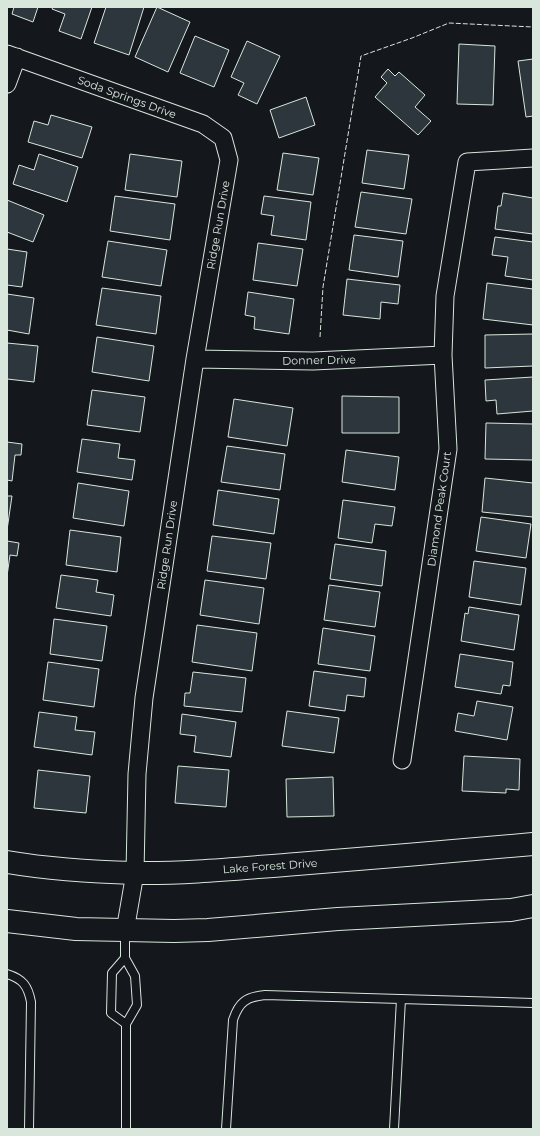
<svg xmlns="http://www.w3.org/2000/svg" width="540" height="1136" font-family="Montserrat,sans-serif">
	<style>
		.building { fill: #2c363c; stroke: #d8e6dc }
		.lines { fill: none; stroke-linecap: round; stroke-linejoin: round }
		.service-casing { stroke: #d8e6dc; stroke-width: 10 }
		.minor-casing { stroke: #d8e6dc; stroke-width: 19 }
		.secondary-casing { stroke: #d8e6dc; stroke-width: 24 }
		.service { stroke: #14181c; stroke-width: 8 }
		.minor { stroke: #14181c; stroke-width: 17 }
		.secondary { stroke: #14181c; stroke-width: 22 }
		.fence { stroke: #d8e6dc; stroke-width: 1; stroke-dasharray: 5 2; stroke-linecap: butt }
		.labels { text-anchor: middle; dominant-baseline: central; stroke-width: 3; stroke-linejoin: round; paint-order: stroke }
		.street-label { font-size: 11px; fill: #d8e6dc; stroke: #14181c }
	</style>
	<rect width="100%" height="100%" fill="#14181c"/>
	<path class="building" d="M14 7H38L33 22 12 14Z
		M53 7H92L81 39 59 31 65 14 52 9Z
		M106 7H144L129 55 94 43Z
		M157 7 190 22 168 72 135 57Z
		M195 36 229 50 214 87 180 73Z
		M247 41 280 56 257 104 238 95 244 83 231 77Z
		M459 44 495 46 493 105 457 104Z
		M533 59V116L526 117 518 61Z
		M388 69 395 76 399 72 425 95 415 107 431 121 418 135 375 97 387 83 381 77Z
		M306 97 315 125 279 138 270 110Z
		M51 115 92 127 82 158 28 142 34 121 48 125Z
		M367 150 409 155 404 189 362 183Z
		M283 153 319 158 313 195 277 190Z
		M39 154 78 167 67 202 13 184 19 165 34 170Z
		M130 154 182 161 177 197 125 190Z
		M361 192 412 199 406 234 355 227Z
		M503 193 533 198V234L495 229 498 206H501Z
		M115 196 175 204 170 240 110 231Z
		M264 196 311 202 306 240 271 235 274 216 261 214Z
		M7 200 44 215 33 242 7 232Z
		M354 235 403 241 398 277 349 270Z
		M495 237 533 242V280L505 276 508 257 492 255Z
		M108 241 167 250 161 286 102 277Z
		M258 243 303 249 297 286 253 280Z
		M7 249 27 252 22 287 7 285Z
		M347 279 400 285 398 304 381 302 380 319 343 315Z
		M487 283 533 289V325L483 319Z
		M102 288 161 296 156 334 96 325Z
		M248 292 294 299 289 334 254 329 255 317 245 315Z
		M7 294 34 298 29 334 7 330Z
		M533 334V366L485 368V335Z
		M97 337 154 346 149 381 92 372Z
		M7 343 38 346 34 382 7 379Z
		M533 377V411L497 414 496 400 486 401 485 380Z
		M92 390 145 397 140 432 87 425Z
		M342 396 399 397V433H342Z
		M234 399 293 408 287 446 228 437Z
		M486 423 533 424V460L485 459Z
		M82 439 120 444 118 458 135 460 132 480 77 472Z
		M7 442 22 444 21 455H15L12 481 7 480Z
		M227 446 285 454 280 490 221 482Z
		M346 450 399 457 395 490 342 482Z
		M485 478 533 483V517L482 512Z
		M78 483 129 491 124 526 73 518Z
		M218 490 279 499 274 534 213 525Z
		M7 496H12L7 530Z
		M343 500 395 507 392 526 375 524 372 543 338 538Z
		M481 517 531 524 526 558 476 551Z
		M70 530 121 537 117 572 66 565Z
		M212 536 271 543 266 579 207 571Z
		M7 541 19 543 17 556 10 555 7 576Z
		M335 544 386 551 382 586 330 579Z
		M474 561 526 568 521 605 469 597Z
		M61 575 98 580 96 592 114 595 111 616 56 608Z
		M205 580 264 588 259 624 200 615Z
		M329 585 380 592 375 627 324 620Z
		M469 607 519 615 514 650 461 641 465 613 468 614Z
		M54 619 107 626 102 661 50 654Z
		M197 625 257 633 252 671 192 662Z
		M323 628 375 636 370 671 318 664Z
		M460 654 513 662 510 686 503 685 501 694 455 687Z
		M48 662 99 669 94 707 43 700Z
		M314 671 366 678 364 697 347 695 345 711 309 706Z
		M193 672 246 678 242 712 184 706 185 693H190Z
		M477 701 513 707 507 740 455 731 458 713 474 716Z
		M287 711 339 718 334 753 282 746Z
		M39 712 77 717 75 730 95 732 92 755 34 747Z
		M182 714 236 722 231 757 194 752 196 736 180 734Z
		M464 756 520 759 519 790 506 789V793L462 791Z
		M178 766 229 770 226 807 175 803Z
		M38 770 90 776 86 813 34 808Z
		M333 777 334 816 287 817 286 779Z"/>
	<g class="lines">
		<defs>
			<path id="service" d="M125 932V958L135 976 137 1005 126 1024V1129
				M125 958 112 973 111 1013 126 1024
				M7 974C23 979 28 986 31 1002L29 1129
				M226 1129 233 1020C239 1002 246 997 265 995L533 1003
				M394 1129 401 999"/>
			<path id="minor" d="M7 54 203 124 223 138 229 160 195 359 144 698 137 774 135 873 125 931
				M7 84 17 57
				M195 359 313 361 443 355
				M402 760 448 449 443 355 445 296 467 162 533 158"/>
			<path id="secondary" d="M7 862C49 869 91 872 134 873 188 874 243 868 297 864 376 858 454 851 533 844
				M7 921 76 929 174 931 208 930 338 919 511 910 533 906"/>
		</defs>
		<use href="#service" class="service-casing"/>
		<use href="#minor" class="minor-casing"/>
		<use href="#secondary" class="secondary-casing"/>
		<use href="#service" class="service"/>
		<use href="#minor" class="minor"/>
		<use href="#secondary" class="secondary"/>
		<path class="fence" d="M320 337 323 287 361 56 412 38 449 23 533 27"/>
	</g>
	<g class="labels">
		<g class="street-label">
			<text transform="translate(127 97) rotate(20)">Soda Springs Drive</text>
			<text transform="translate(218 225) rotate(-80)">Ridge Run Drive</text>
			<text transform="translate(319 360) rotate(-1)">Donner Drive</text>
			<text transform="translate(439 509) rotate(-82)">Diamond Peak Court</text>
			<text transform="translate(167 545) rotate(-82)">Ridge Run Drive</text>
			<text transform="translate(270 866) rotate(-4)">Lake Forest Drive</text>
		</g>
	</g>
	<rect width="540" height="1136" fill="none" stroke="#d8e6dc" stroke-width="16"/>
</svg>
